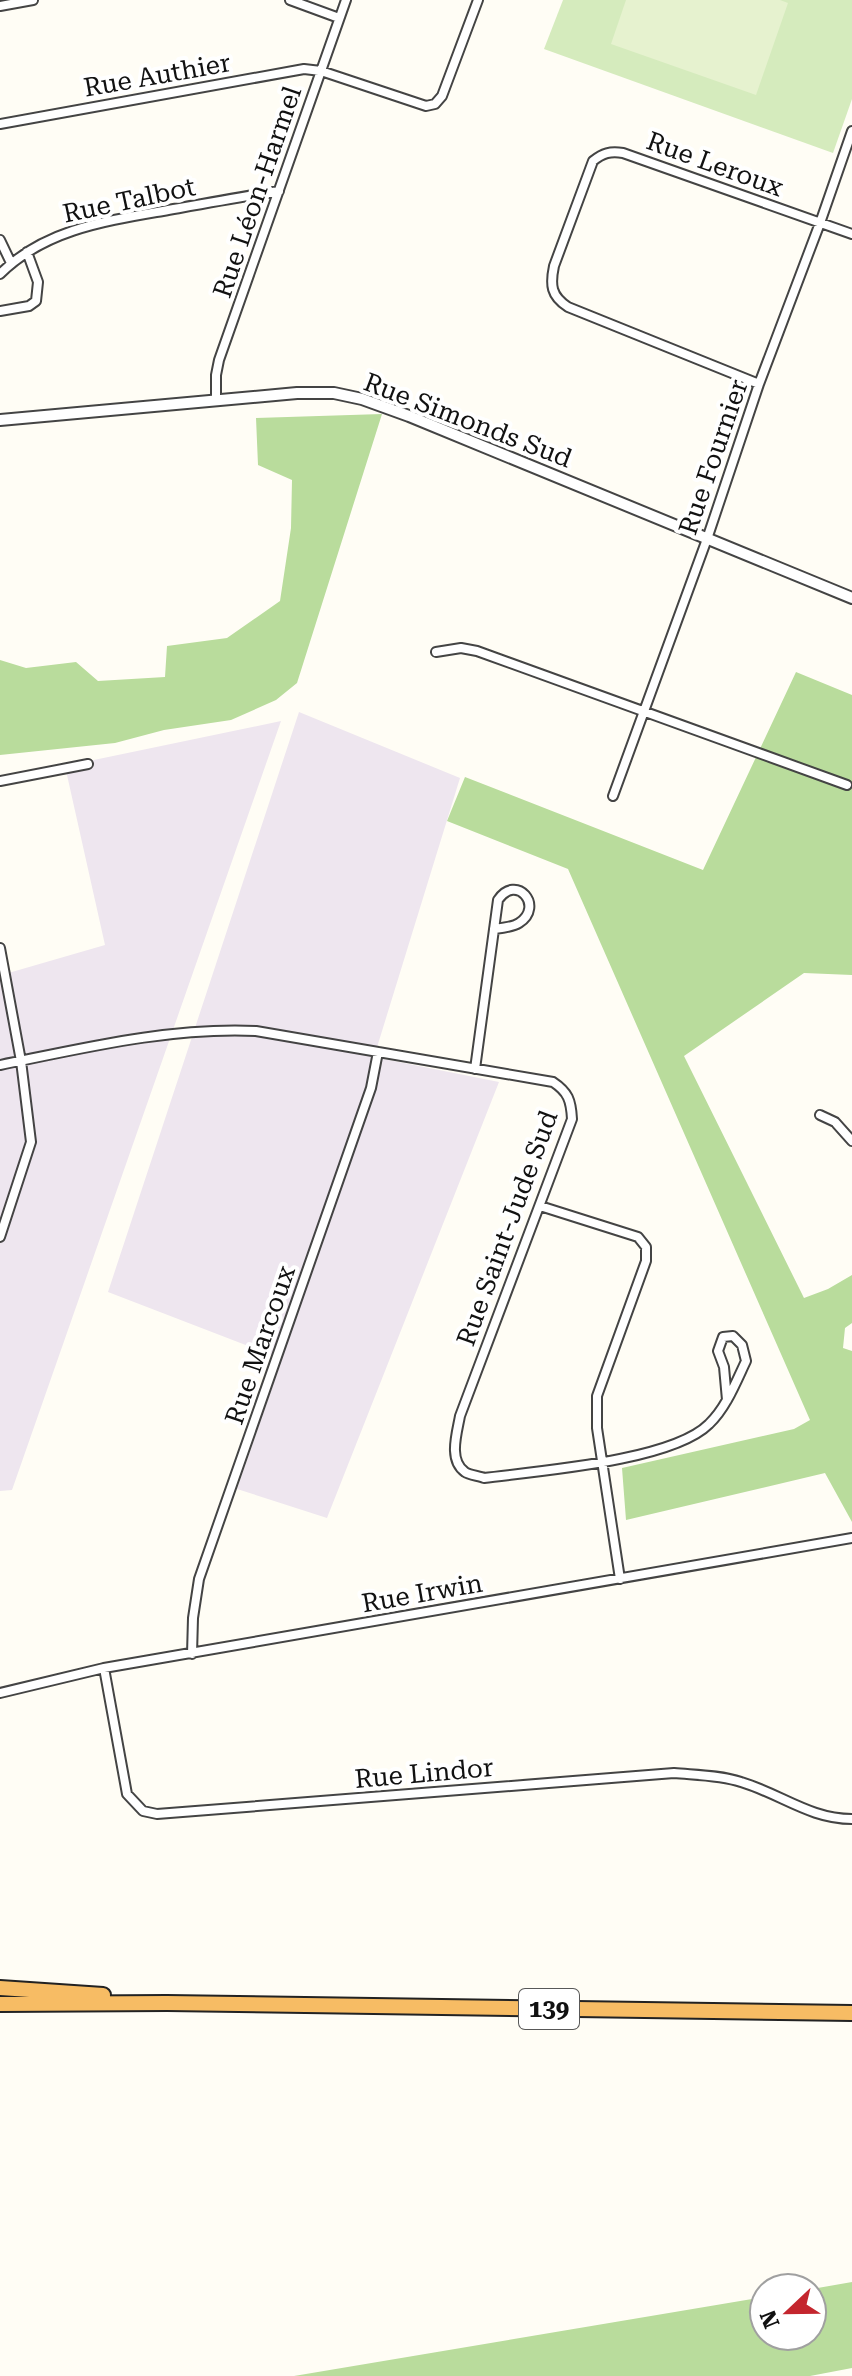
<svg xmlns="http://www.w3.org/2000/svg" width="852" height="2376" font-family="'Roboto Serif',serif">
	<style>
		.industrial { fill: #eee6ef }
		.green { fill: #d5ebbd }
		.forest { fill: #b9dc9c }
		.pitch { fill: #e6f2cf }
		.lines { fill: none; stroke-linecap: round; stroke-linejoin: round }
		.minor-casing { stroke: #444; stroke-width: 12 }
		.tertiary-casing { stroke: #444; stroke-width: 14 }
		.trunk-casing { stroke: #222; stroke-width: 18 }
		.minor { stroke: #fff; stroke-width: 8 }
		.tertiary { stroke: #fff; stroke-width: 10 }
		.trunk { stroke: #f7bc64; stroke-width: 14 }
		.labels { text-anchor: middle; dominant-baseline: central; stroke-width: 8; stroke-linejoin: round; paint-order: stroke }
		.shield { fill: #fff; stroke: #585858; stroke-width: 2 }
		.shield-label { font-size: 24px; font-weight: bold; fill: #111 }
		.street-label { font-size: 26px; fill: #111; stroke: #fff }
	</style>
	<rect width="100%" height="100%" fill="#fffdf5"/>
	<path class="industrial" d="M299 712 460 778 374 1057 499 1082 327 1518 237 1489 282 1359 108 1292Z
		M281 721 12 1490 0 1491V957L5 974 105 945 65 766Z"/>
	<path class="green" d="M563 0H852V99L833 153 544 49Z"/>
	<path class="forest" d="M382 414 297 683 276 700 231 720 164 730 115 743 0 755V660L26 668 76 662 98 681 165 677 167 646 227 638 280 601 291 528 292 480 258 465 256 418Z
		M796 672 852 695V975L804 973 684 1056 804 1298 828 1289 852 1275V1323L845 1328 843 1348 852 1351V1522L825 1473 626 1520 622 1468 794 1429 810 1420 568 869 447 821 465 777 703 870Z
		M852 2282V2368L810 2376H294L764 2297V2336H812V2289Z"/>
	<path class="pitch" d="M626 0H780L788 3 756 95 611 44Z"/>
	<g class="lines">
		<defs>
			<path id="minor" d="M290 0 339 18
				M0 6 33 0
				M0 124 304 69 321 71 426 106 435 104 442 96 478 0
				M0 240 11 263
				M0 274C44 230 105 221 163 211 202 204 240 197 279 191
				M0 311 29 306 36 301 38 282 27 252
				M759 384 568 307C551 296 550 285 554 266L593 161C603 153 610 151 623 153L852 234
				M216 399V375L219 360 346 0
				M436 652 461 648 477 651 847 785
				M0 781 88 764
				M613 796 707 539 759 384 820 223 852 131
				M0 948 21 1061 31 1142 0 1237
				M0 1065C84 1048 170 1027 256 1031L553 1082C568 1092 571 1100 572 1119L460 1416C457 1433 448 1460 465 1472 469 1475 479 1476 484 1478 538 1471 672 1461 709 1424 726 1408 736 1382 746 1361L742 1345 733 1336 723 1337 718 1351 724 1367 727 1400
				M475 1069 498 900C516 873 545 906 519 923 513 927 502 928 494 929
				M820 1115 835 1122 852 1141
				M540 1206 638 1237 646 1247V1261L597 1396V1428L620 1579
				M192 1654 193 1618 199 1579 371 1088 378 1052
				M104 1668 127 1794 143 1811 157 1814 674 1773C695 1775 720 1775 741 1782 781 1794 810 1819 852 1819
				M0 1693 104 1668 852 1538"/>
			<path id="tertiary" d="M0 420 297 393H334L362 399 409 416 852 598"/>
			<path id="trunk" d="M0 1988 103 1995
				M0 2004 167 2003 852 2013"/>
		</defs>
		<use href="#minor" class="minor-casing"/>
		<use href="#tertiary" class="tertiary-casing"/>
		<use href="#trunk" class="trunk-casing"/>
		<use href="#minor" class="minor"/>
		<use href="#tertiary" class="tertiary"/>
		<use href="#trunk" class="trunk"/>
	</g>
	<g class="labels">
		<rect class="shield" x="519" y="1989" width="60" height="40" rx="6"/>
		<g class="shield-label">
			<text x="549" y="2009">139</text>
		</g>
		<g class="street-label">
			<text transform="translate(157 75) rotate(-10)">Rue Authier</text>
			<text transform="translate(715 164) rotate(20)">Rue Leroux</text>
			<text transform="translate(257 192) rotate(-71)">Rue Léon-Harmel</text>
			<text transform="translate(129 200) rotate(-12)">Rue Talbot</text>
			<text transform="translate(468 420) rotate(21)">Rue Simonds Sud</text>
			<text transform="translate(713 457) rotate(-71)">Rue Fournier</text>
			<text transform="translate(507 1228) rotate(-70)">Rue Saint-Jude Sud</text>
			<text transform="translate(260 1345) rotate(-71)">Rue Marcoux</text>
			<text transform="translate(422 1593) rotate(-10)">Rue Irwin</text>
			<text transform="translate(424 1773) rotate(-5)">Rue Lindor</text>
		</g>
	</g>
	<g transform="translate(788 2312) rotate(248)"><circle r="38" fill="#ffffff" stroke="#a0a0a0" stroke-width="2"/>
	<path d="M0-6L14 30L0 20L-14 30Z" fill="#c4262e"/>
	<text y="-12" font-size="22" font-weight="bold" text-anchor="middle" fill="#111111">N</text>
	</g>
</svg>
